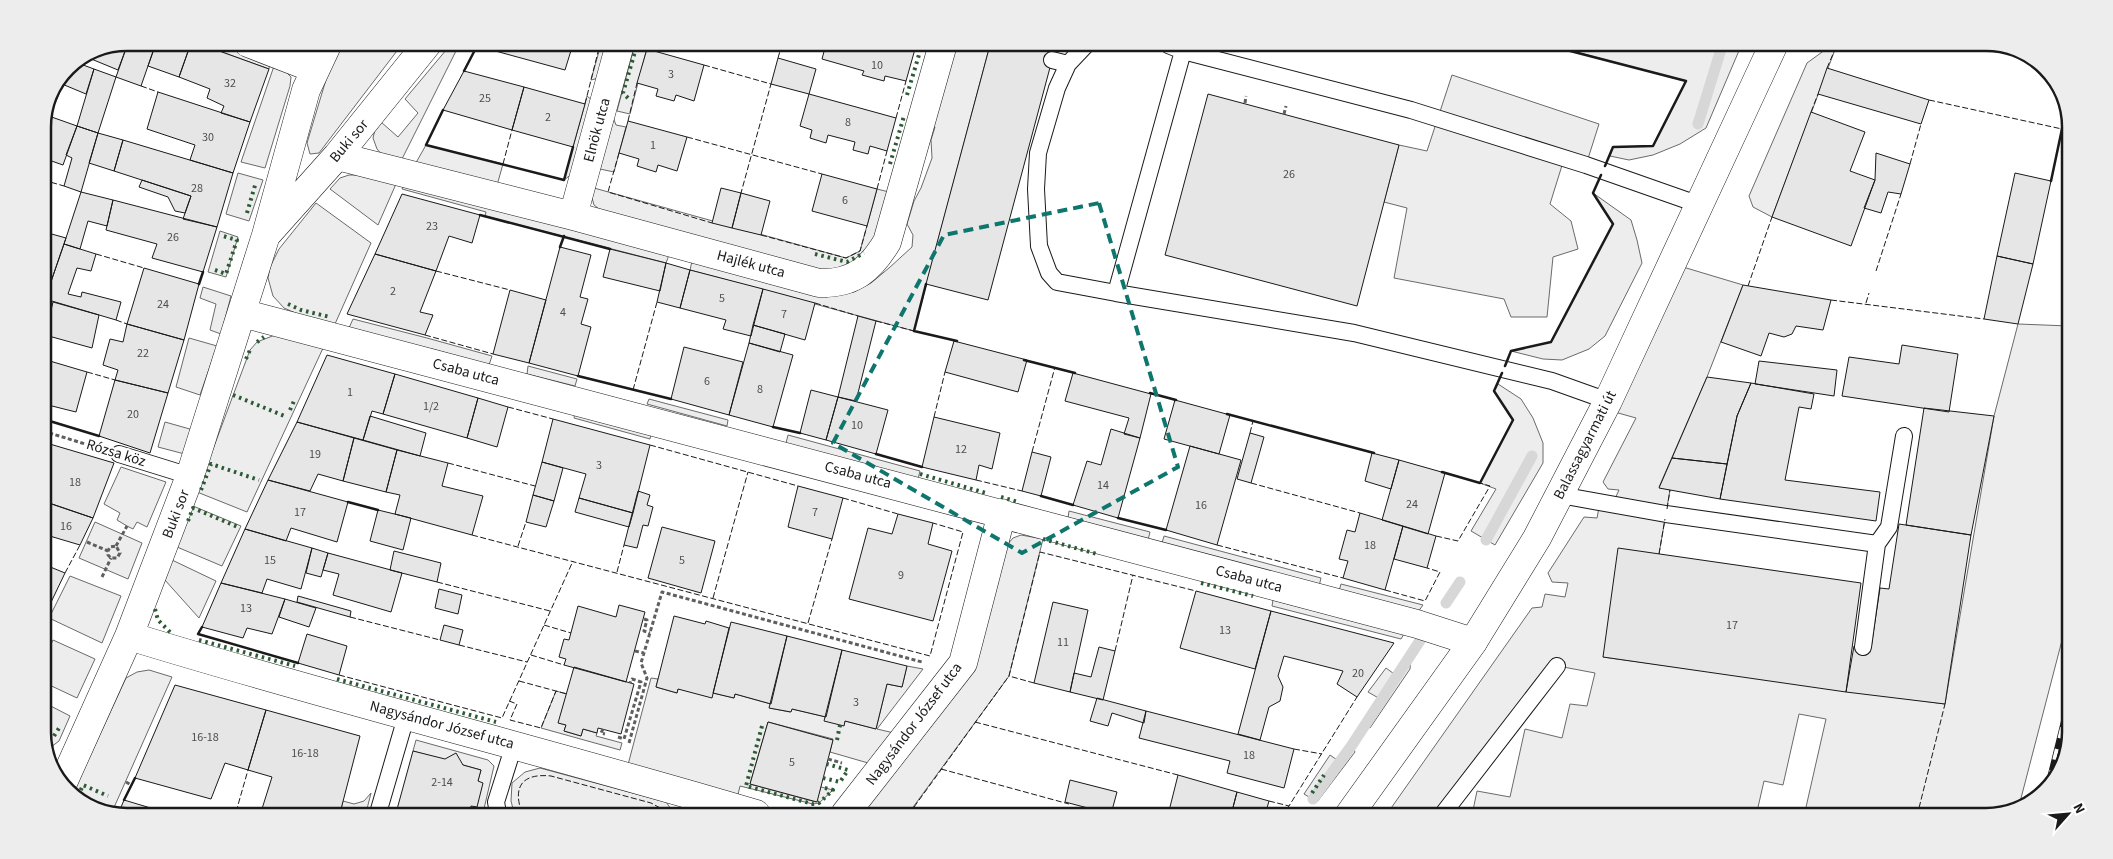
<svg xmlns="http://www.w3.org/2000/svg" width="2113" height="859" font-family="'Source Sans 3',sans-serif">
	<style>
		.built { fill: #ededed; stroke: #6a6a6a }
		.lines { fill: none; stroke-linecap: round; stroke-linejoin: round }
		.stream { stroke: #d7d7d7; stroke-width: 11 }
		.building { fill: #e6e6e6; stroke: #1a1a1a }
		.lane-casing { stroke: #1a1a1a; stroke-width: 18 }
		.street-casing { stroke: #1a1a1a; stroke-width: 29 }
		.primary-casing { stroke: #1a1a1a; stroke-width: 29 }
		.path { stroke: #5f5f5f; stroke-width: 3; stroke-dasharray: 4 2.5; stroke-linecap: butt }
		.lane { stroke: #fff; stroke-width: 16 }
		.street { stroke: #fff; stroke-width: 28 }
		.primary { stroke: #fff; stroke-width: 28 }
		.rail-casing { stroke: #1a1a1a; stroke-width: 5.5 }
		.rail { stroke: #fff; stroke-width: 4; stroke-dasharray: 11; stroke-linecap: butt }
		.hedge { stroke: #2b5a34; stroke-width: 4; stroke-dasharray: 2.5 4; stroke-linecap: butt }
		.fence { stroke: #1a1a1a; stroke-width: 1; stroke-dasharray: 6 2.5; stroke-linecap: butt }
		.wall { stroke: #1a1a1a; stroke-width: 2.5 }
		.marked { fill: none; stroke: #0f766e; stroke-width: 4; stroke-dasharray: 10 6; stroke-linejoin: round }
		.labels { text-anchor: middle; dominant-baseline: central; stroke-width: 4; stroke-linejoin: round; paint-order: stroke }
		.number-label { font-size: 12px; fill: #4d4d4d }
		.street-label { font-size: 15px; fill: #1a1a1a; stroke: #fff }
		.rim { fill: none; stroke: #1a1a1a; stroke-width: 2.5 }
	</style>
	<rect width="100%" height="100%" fill="#fff"/>
	<path class="built" d="M197 43H220L270 62 269 69Z
		M341 43H403L319 153 310 154 307 143 328 73Z
		M452 43H460L400 163 385 158 377 149 373 138 375 130 381 122 398 137 418 113 405 99Z
		M601 44H609L599 78 591 80Z
		M635 44H648L630 114 617 111Z
		M943 44 990 45 914 331 690 270 692 261 826 297 854 292 871 283 889 268 912 247 913 235 907 224 914 201 921 188 932 158 931 140 935 127 921 122Z
		M1553 46H1741L1706 128 1680 144 1653 155 1629 160 1610 156 1613 147 1653 146 1686 81Z
		M1829 47H1836L1772 217 1753 207 1749 196 1807 63Z
		M274 66 285 71 291 77 290 86 265 168 241 162Z
		M1452 75 1599 124 1586 165 1564 159 1550 204 1571 221 1578 249 1553 257 1547 317H1511L1504 299 1394 278 1407 208 1384 202 1399 145 1427 151Z
		M587 96 593 101 573 173 564 180Z
		M2066 110 2070 121V133L2062 129Z
		M613 117 616 125 626 127 614 172 600 169Z
		M426 145 503 164 494 196 409 175Z
		M238 173 263 180 249 221 226 214Z
		M349 175H358L396 184 378 225 330 189 340 178Z
		M404 185 669 255 666 263 485 216 486 212 402 189Z
		M594 188 846 258 860 251 877 189 889 192 873 247 848 267 822 272 603 212 594 205 592 198Z
		M1593 193 1631 220 1637 240 1642 263 1605 336 1589 349 1562 360 1543 359 1511 351 1551 342 1613 224Z
		M316 203 371 243 335 324 300 315 284 308 273 296 268 278 270 267 279 249Z
		M220 231 238 237 226 277 208 272Z
		M1673 264 1743 285 1707 377 1659 487 1670 490 1659 554 1603 657 1945 704 1994 416 2018 324 2069 326 2067 621 2019 806 1986 816H1804L1826 719 1799 714 1783 785 1764 781 1756 816 1472 815 1477 791 1510 797 1525 729 1562 738 1570 704 1587 706 1595 673 1558 666 1442 815H1394L1389 811 1532 608 1542 607 1545 594 1565 597 1568 583 1552 582 1548 573 1584 517 1597 518 1600 502 1612 505 1619 490 1608 489 1603 482 1636 418 1604 409Z
		M203 287 231 296 221 334 210 330 216 304 200 298Z
		M353 319 427 338 492 356 489 365 432 349 344 339Z
		M275 335 324 346 247 512 197 492 250 350 257 342Z
		M189 338 217 346 200 395 176 387Z
		M528 366 577 379 575 386 527 374Z
		M1498 384 1521 399 1533 418 1543 443V463L1495 545 1471 531 1496 489 1480 483 1513 420 1494 391Z
		M649 399 728 420 727 426 647 404Z
		M575 412 651 433 650 439 574 418Z
		M165 422 204 433 196 457 158 447Z
		M788 435 920 471 918 479 783 455Z
		M121 467 166 482 147 527 137 522 133 529 127 526 117 520 120 513 104 504Z
		M193 506 241 526 222 566 177 547Z
		M1069 511 1150 532 1148 540 1068 518Z
		M95 522 142 543 128 579 79 558Z
		M1021 535 1043 539 1009 676 908 814H845L882 767 830 752 833 739 768 722 750 784 816 802 821 787 833 790 819 803 813 804 740 786 735 807 625 776 651 678 658 679 656 687 677 693 678 689 713 693 734 698 735 694 771 704 770 708 790 712 792 709 826 717 844 725 845 721 876 729 887 684 902 687 907 666 923 669 877 729 907 736 963 663 1007 545 1013 538Z
		M1164 536 1321 578 1319 586 1162 543Z
		M172 560 216 581 199 618 164 579Z
		M70 576 121 596 102 643 49 618Z
		M1341 584 1423 605 1418 612 1339 591Z
		M1273 600 1404 634 1401 639 1272 606Z
		M53 640 95 659 77 698 43 682V661Z
		M1411 654 1410 669 1370 728 1365 725 1382 700 1368 692 1386 668 1397 676Z
		M149 670 172 677 112 812H100L73 793 126 678 137 672Z
		M556 691 567 694 559 723 566 725 564 731 581 736 583 729 597 733 596 736 622 743 620 750 541 728Z
		M43 702 70 716 59 741 47 750 43 738Z
		M416 740 488 760 494 766 483 813H469L481 770 413 751Z
		M1352 745 1355 752 1317 802 1304 794 1330 755 1340 762Z
		M540 768 666 802 674 813H514L511 801 512 783 525 772Z
		M371 793 366 813H340L343 801 354 804 364 801Z"/>
	<g class="lines">
		<path class="stream" d="M1698 124 1722 46
			M1486 540 1532 456
			M1446 603 1460 582
			M1313 799 1352 745 1421 639"/>
	</g>
	<path class="building" d="M128 43 118 70 84 56 95 49Z
		M128 43H156L141 86 116 77Z
		M156 43H191L179 77 148 66Z
		M191 43H197L269 69 250 122 221 113 224 106 207 98 210 89 179 77Z
		M478 43 573 44 565 70 477 46Z
		M573 44H587L585 49 572 46Z
		M826 44H896L915 49 906 81 885 76 884 81 862 75 864 71 822 59Z
		M990 45H1056L988 300 926 284Z
		M647 49 704 65 694 101 676 95 674 101 656 96 658 89 637 83Z
		M778 58 816 69 809 94 771 84Z
		M75 62 94 69 86 94 62 84 68 67Z
		M68 67 57 99 54 98 67 67Z
		M1827 68 1929 100 1921 124 1818 94Z
		M94 69 116 77 98 133 77 126Z
		M464 71 524 87 512 130 443 110Z
		M524 87 585 104 573 147 512 130Z
		M158 92 250 122 233 173 190 160 195 145 147 129Z
		M809 94 896 118 887 151 870 146 868 154 853 150 855 142 828 135 826 143 810 138 812 130 800 126Z
		M1208 94 1399 145 1357 306 1165 255Z
		M1811 112 1865 132 1850 171 1875 180 1851 246 1772 217Z
		M46 115 77 126 63 165 43 158V122Z
		M628 121 687 137 677 171 658 165 656 172 637 166 639 159 619 153Z
		M77 126 98 133 81 192 64 186 72 158 66 155Z
		M98 133 123 140 114 171 89 163Z
		M123 140 233 173 217 227 183 219 191 196 114 171Z
		M1876 153 1910 164 1901 194 1888 192 1881 213 1864 208 1875 180Z
		M2015 173 2051 181 2033 264 1997 256Z
		M822 174 877 189 867 226 812 211Z
		M142 180 191 196 185 213 175 211 168 197 139 187Z
		M721 188 741 193 732 228 712 223Z
		M81 192 113 200 107 226 88 221 80 249 64 244Z
		M741 193 770 201 761 235 732 228Z
		M402 194 480 215 472 243 449 236 436 271 375 254Z
		M113 200 217 227 203 272 152 258 157 244 106 230Z
		M48 233 66 238 45 299H43V250Z
		M64 244 96 254 91 271 77 268 68 294 81 297 82 292 121 302 116 320 45 299Z
		M560 247 591 255 580 297 588 299 581 324 591 327 578 376 529 363Z
		M610 249 666 263 660 291 603 277Z
		M375 254 436 271 420 312 433 315 425 335 347 314Z
		M1997 256 2033 264 2018 324 1984 319Z
		M666 263 690 270 680 308 657 302Z
		M144 268 199 284 184 340 127 324Z
		M690 270 763 289 751 336 723 329 726 320 680 308Z
		M1743 285 1831 300 1823 330 1796 326 1792 334 1784 337 1769 333 1761 356 1721 342Z
		M763 289 815 303 805 340 753 325Z
		M510 290 546 300 529 363 493 354Z
		M53 302 99 315 92 348 45 335Z
		M858 316 876 321 856 401 838 397Z
		M127 324 184 340 168 393 115 380 118 370 103 365 110 339 123 342Z
		M753 325 785 334 780 352 749 343Z
		M954 341 1027 360 1018 392 945 372Z
		M749 343 793 355 773 427 729 415Z
		M1902 345 1958 354 1949 412 1842 396 1849 357 1899 364Z
		M684 347 743 362 729 415 671 399Z
		M327 355 395 374 383 414 372 411 363 440 297 422Z
		M43 359 87 372 76 412 44 404 43 407Z
		M1759 361 1837 370 1834 396 1755 384Z
		M1073 373 1151 394 1140 438 1124 434 1129 418 1065 401Z
		M395 374 478 398 467 438 383 414Z
		M1707 377 1751 383 1737 416 1727 464 1672 458Z
		M115 380 168 393 150 453 99 436Z
		M1751 383 1814 394 1811 409 1799 407 1785 480 1880 492 1876 521 1720 499 1737 416Z
		M811 390 838 397 826 440 800 433Z
		M838 397 888 410 876 454 826 440Z
		M478 398 508 407 497 447 467 438Z
		M1175 400 1230 415 1219 454 1164 439Z
		M1924 408 1994 416 1971 535 1906 525Z
		M370 416 426 433 420 456 363 440Z
		M934 417 1000 433 992 469 979 465 976 480 922 467Z
		M553 419 650 445 633 513 579 498 586 474 542 462Z
		M297 422 354 438 343 481 318 474 310 491 268 480Z
		M1111 429 1140 438 1118 518 1073 505 1087 461 1101 465Z
		M1250 433 1264 437 1251 483 1237 479Z
		M354 438 397 450 386 492 343 481Z
		M43 442 114 463 93 518 43 501Z
		M1190 446 1241 460 1217 545 1166 530Z
		M397 450 448 463 442 486 483 496 472 535 395 514 400 495 386 492Z
		M1032 452 1051 457 1041 496 1022 491Z
		M1372 453 1399 460 1391 489 1365 481Z
		M1672 458 1727 464 1720 499 1659 488Z
		M1399 460 1445 473 1428 534 1382 520Z
		M542 462 563 468 554 501 533 495Z
		M268 480 348 502 337 542 291 528 286 541 245 529Z
		M798 486 843 498 832 539 788 527Z
		M638 491 650 495 647 505 653 507 648 526 643 525 637 548 624 545Z
		M533 495 554 501 546 527 526 522Z
		M579 498 633 513 629 527 575 512Z
		M43 501 93 518 80 545 43 534Z
		M378 510 411 518 403 550 370 541Z
		M1360 513 1403 526 1385 590 1343 578 1348 561 1339 559 1347 530 1355 532Z
		M898 514 933 523 928 544 952 551 933 621 849 599 868 528 892 534Z
		M1899 524 1971 535 1945 704 1846 692 1854 646 1871 648 1880 588 1889 589Z
		M1403 526 1436 536 1427 568 1394 559Z
		M662 527 715 541 701 593 648 578Z
		M245 529 312 548 301 589 267 579 262 593 221 583Z
		M312 548 328 553 321 577 306 573Z
		M1618 548 1861 583 1846 692 1603 657Z
		M394 551 441 563 437 582 390 570Z
		M328 553 402 573 391 612 333 595 339 574 323 570Z
		M43 564 65 573 43 619Z
		M221 583 285 599 272 634 247 628 243 638 202 627Z
		M439 589 462 595 458 614 435 608Z
		M1196 591 1271 611 1255 669 1180 648Z
		M298 596 351 611 350 617 297 602Z
		M285 599 316 608 309 627 279 617Z
		M1053 602 1088 610 1070 692 1034 683Z
		M619 605 645 612 626 682 564 665 566 659 559 657 564 639 569 640 578 606 616 617Z
		M1271 611 1394 643 1357 697 1337 684 1343 671 1284 656 1278 676 1283 687 1280 701 1269 707 1260 740 1238 734Z
		M674 616 705 624 706 621 729 628 712 698 678 689 677 693 656 687Z
		M731 622 787 636 771 704 735 694 734 698 713 693Z
		M444 625 463 630 459 645 440 640Z
		M307 634 347 646 339 675 298 663Z
		M787 636 842 650 826 717 792 709 791 712 769 708Z
		M1099 647 1115 651 1103 700 1070 692 1074 673 1091 677Z
		M842 650 907 666 902 687 887 684 876 729 845 721 844 726 824 721Z
		M574 667 634 684 621 734 598 728 597 733 583 729 581 736 564 731 566 725 558 723Z
		M175 685 266 710 248 770 225 763 211 799 135 778Z
		M1097 698 1146 711 1144 723 1112 713 1108 726 1090 721Z
		M266 710 360 736 340 813 261 812 272 777 248 770Z
		M1146 711 1294 749 1284 788 1227 773 1230 761 1139 738Z
		M768 722 833 740 817 802 750 784Z
		M413 751 445 759 456 753 463 765 481 770 478 781 483 783 477 807 471 806 469 813H396Z
		M1178 775 1237 792 1231 815H1168Z
		M1070 780 1117 792 1111 814 1065 802Z
		M1237 792 1269 801 1265 815H1231Z
		M124 800 164 812H119Z"/>
	<g class="lines">
		<defs>
			<path id="lane" d="M1086 45 1068 64 1057 88 1038 153 1036 189 1039 246 1049 273 1057 282 1116 293
				M1168 45 1183 51
				M1052 60 1068 64
				M1608 401 1552 381 1354 333 1116 293 1183 51 1411 110 1586 165 1700 205
				M119 454 190 476
				M1560 495 1666 514 1877 544
				M1863 647 1877 544 1889 527 1904 436
				M378 813 406 717
				M498 813 496 802 514 745
				M1442 815 1557 666"/>
			<path id="street" d="M248 43 315 69
				M337 156 573 216 819 283C853 284 870 270 887 242L943 44
				M573 216 620 44
				M269 232 337 156 428 43
				M242 313 1417 624 1473 642
				M129 636C337 700 548 752 756 814
				M62 785 129 636 190 476 266 235 306 90 328 43
				M845 814 963 663 1002 513"/>
			<path id="primary" d="M1349 815 1473 642 1537 538 1608 401 1773 46"/>
		</defs>
		<use href="#lane" class="lane-casing"/>
		<use href="#street" class="street-casing"/>
		<use href="#primary" class="primary-casing"/>
		<path class="path" d="M1245 103 1246 96
			M1284 114 1286 106
			M43 431 95 447
			M87 542 108 551V555L111 558H117L120 553 116 546 110 547 108 551
			M116 546 127 526
			M102 577 111 558
			M644 619 647 620 644 631 650 633
			M635 651 644 653
			M603 729 601 733 605 734
			M618 737 624 739 641 682 632 679 630 683
			M629 743 647 678 641 663 662 592 922 662
			M828 759 842 763
			M126 782 131 785"/>
		<use href="#lane" class="lane"/>
		<use href="#street" class="street"/>
		<use href="#primary" class="primary"/>
		<defs>
			<path id="rail" d="M2049 781 2066 712"/>
		</defs>
		<use href="#rail" class="rail-casing"/>
		<use href="#rail" class="rail"/>
		<path class="hedge" d="M907 95 921 48
			M628 98 623 93 636 48 643 46
			M890 164 904 116
			M247 213 256 182
			M815 254 847 262 864 253
			M215 270 226 274 237 240 223 236
			M288 304 301 310 330 317
			M257 342 264 337
			M246 359 250 350
			M233 395 287 417
			M290 410 294 401
			M920 474 986 493
			M201 490 211 464 259 480
			M1001 497 1018 502
			M188 521 193 508 238 527
			M1043 539 1097 554
			M1201 583 1253 596
			M155 609 158 620 171 633
			M199 640 295 666
			M337 679 496 722
			M762 726 746 786 813 804 819 803 833 790 821 787
			M54 736 61 725
			M837 740 840 725
			M823 778 840 782 848 770 827 764
			M1312 793 1324 775
			M78 796 83 785 108 796"/>
		<path class="fence" d="M778 58 782 44
			M704 65 771 84 741 193
			M1827 68 1836 47
			M141 86 158 92
			M1929 100 2062 129
			M585 104 600 44
			M1811 112 1818 94
			M896 118 906 81
			M628 121 637 83
			M687 137 822 174
			M619 153 608 192 712 223
			M503 164 512 130
			M1910 164 1921 124
			M43 180 64 186
			M877 189 887 151
			M761 235 846 258 860 251 867 226
			M96 254 144 268
			M436 271 510 290
			M1876 271 1901 194
			M1748 286 1772 217
			M1831 300 1984 319
			M815 303 858 316
			M1866 303 1869 293
			M43 308 45 299
			M116 320 127 324
			M876 321 914 331
			M425 335 493 354
			M87 372 115 380
			M633 390 657 302
			M508 407 553 419
			M934 417 945 372
			M1250 433 1253 421
			M650 445 798 486
			M1032 452 1055 367
			M448 463 535 486
			M976 480 1022 491
			M1251 483 1360 513
			M843 498 898 514
			M1667 509 1670 490
			M472 535 930 656 963 532 933 523
			M1436 536 1458 541 1490 486 1480 483
			M1217 545 1343 578
			M518 546 526 522
			M1659 554 1665 519
			M617 572 624 545
			M65 573 80 545
			M437 582 550 611
			M1385 590 1425 601 1440 572 1427 568
			M713 598 748 472
			M350 617 440 640
			M808 623 832 539
			M544 625 571 633
			M459 645 527 662
			M1115 651 1133 575
			M531 655 564 665
			M339 675 502 718 573 561
			M519 681 567 694
			M1034 683 1009 676 1040 552 1196 591
			M509 701 517 704 510 720 541 728 556 691
			M975 722 1178 775
			M1294 749 1322 754
			M941 769 1069 804
			M1269 801 1289 806 1357 697
			M1095 811 1107 814
			M236 812 248 770
			M522 813C512 786 523 773 551 776L651 803 662 809 665 813
			M909 814 1009 676
			M1283 815 1289 806
			M1917 816 1945 704"/>
		<path class="wall" d="M1551 46 1686 81 1653 146 1613 147 1605 166
			M464 71 477 46
			M443 110 426 145 564 180 573 147
			M2051 181 2066 110
			M480 215 610 249
			M560 247 564 236
			M199 284 203 272
			M926 284 914 331 957 341
			M1024 360 1075 373
			M1505 366 1511 351 1551 342 1613 224 1593 193 1601 175
			M578 376 671 399
			M1150 393 1176 400
			M1227 414 1374 453
			M43 419 99 436
			M773 427 800 433
			M876 454 922 467
			M1442 472 1480 483 1513 420 1494 391 1502 373
			M1041 496 1073 505
			M348 502 378 510
			M1118 518 1166 530
			M202 627 198 634 298 663
			M124 800 135 778"/>
	</g>
	<path class="marked" d="M1099 203 1178 467 1022 553 833 443 944 235Z"/>
	<g class="labels">
		<g class="number-label">
			<text x="877" y="65">10</text>
			<text x="671" y="74">3</text>
			<text x="230" y="83">32</text>
			<text x="485" y="98">25</text>
			<text x="548" y="117">2</text>
			<text x="848" y="122">8</text>
			<text x="208" y="137">30</text>
			<text x="653" y="145">1</text>
			<text x="1289" y="174">26</text>
			<text x="197" y="188">28</text>
			<text x="845" y="200">6</text>
			<text x="432" y="226">23</text>
			<text x="173" y="237">26</text>
			<text x="393" y="291">2</text>
			<text x="722" y="298">5</text>
			<text x="163" y="304">24</text>
			<text x="563" y="312">4</text>
			<text x="784" y="314">7</text>
			<text x="143" y="353">22</text>
			<text x="707" y="381">6</text>
			<text x="760" y="389">8</text>
			<text x="350" y="392">1</text>
			<text x="431" y="406">1/2</text>
			<text x="133" y="414">20</text>
			<text x="857" y="425">10</text>
			<text x="961" y="449">12</text>
			<text x="315" y="454">19</text>
			<text x="599" y="465">3</text>
			<text x="75" y="482">18</text>
			<text x="1103" y="485">14</text>
			<text x="1412" y="504">24</text>
			<text x="1201" y="505">16</text>
			<text x="300" y="512">17</text>
			<text x="815" y="512">7</text>
			<text x="66" y="526">16</text>
			<text x="1370" y="545">18</text>
			<text x="270" y="560">15</text>
			<text x="682" y="560">5</text>
			<text x="901" y="575">9</text>
			<text x="246" y="608">13</text>
			<text x="1732" y="625">17</text>
			<text x="1225" y="630">13</text>
			<text x="1063" y="642">11</text>
			<text x="1358" y="673">20</text>
			<text x="856" y="702">3</text>
			<text x="205" y="737">16-18</text>
			<text x="305" y="753">16-18</text>
			<text x="1249" y="755">18</text>
			<text x="792" y="762">5</text>
			<text x="442" y="782">2-14</text>
		</g>
		<g class="street-label">
			<text transform="translate(597 130) rotate(-75)">Elnök utca</text>
			<text transform="translate(349 141) rotate(-50)">Buki sor</text>
			<text transform="translate(751 264) rotate(15)">Hajlék utca</text>
			<text transform="translate(466 372) rotate(15)">Csaba utca</text>
			<text transform="translate(1585 445) rotate(-63)">Balassagyarmati út</text>
			<text transform="translate(116 453) rotate(17)">Rózsa köz</text>
			<text transform="translate(858 475) rotate(15)">Csaba utca</text>
			<text transform="translate(176 514) rotate(-69)">Buki sor</text>
			<text transform="translate(1249 579) rotate(15)">Csaba utca</text>
			<text transform="translate(914 724) rotate(-53)">Nagysándor József utca</text>
			<text transform="translate(442 725) rotate(15)">Nagysándor József utca</text>
		</g>
	</g>
	<path d="M0 0H2113V859H0ZM127 51H1986A76 76 0 0 1 2062 127V732A76 76 0 0 1 1986 808H127A76 76 0 0 1 51 732V127A76 76 0 0 1 127 51Z" fill="#ededed" fill-rule="evenodd"/>
	<path class="rim" d="M127 51H1986A76 76 0 0 1 2062 127V732A76 76 0 0 1 1986 808H127A76 76 0 0 1 51 732V127A76 76 0 0 1 127 51Z"/>
	<g transform="translate(2068 814) rotate(63)" stroke="#ffffff" stroke-width="4" paint-order="stroke">
	<path d="M0-4L9 19L0 12L-9 19Z" fill="#1a1a1a"/>
	<text y="-8" font-size="14" font-weight="bold" text-anchor="middle" fill="#1a1a1a">N</text>
	</g>
</svg>
